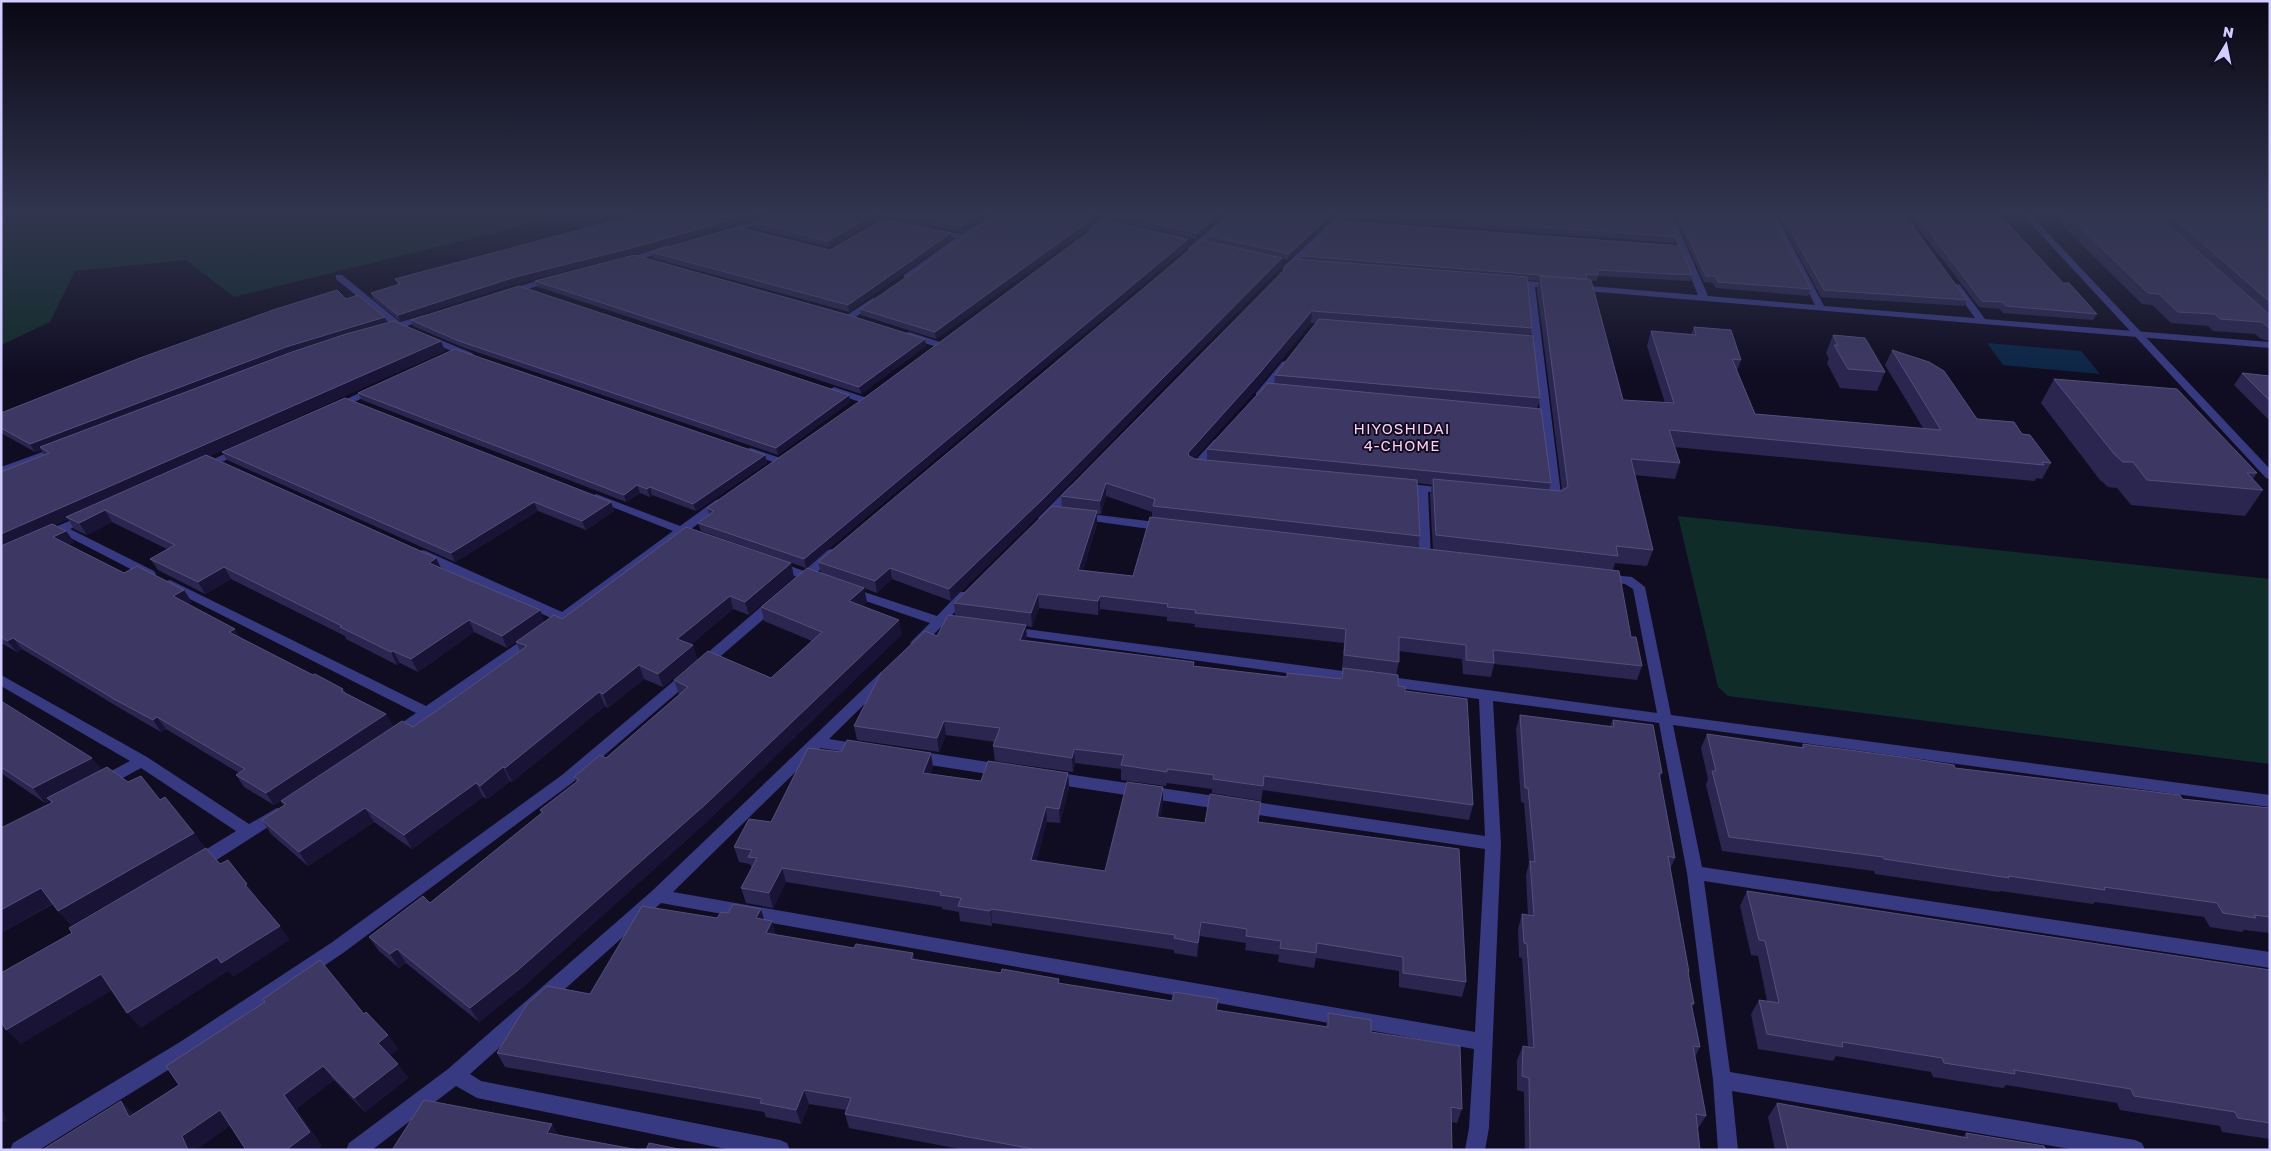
<svg xmlns="http://www.w3.org/2000/svg" width="2271" height="1151" font-family="'Golos Text',sans-serif">
	<style>
		.green { fill: #102c29 }
		.water { fill: #0c2647 }
		.lines { fill: none; stroke-linecap: round; stroke-linejoin: round }
		.minor { fill: #383a81; fill-rule: evenodd }
		.tertiary { fill: #383a81; fill-rule: evenodd }
		.wall { fill: #2b2650; fill-rule: evenodd }
		.shaded-wall { fill: #191436 }
		.building { fill: #3d3863; stroke: #544f7b }
		.labels { text-anchor: middle; dominant-baseline: central; stroke-width: 4; stroke-linejoin: round; paint-order: stroke }
		.neighbourhood-label { font-size: 15px; letter-spacing: 1px; fill: #ffd0f1; stroke: #100d22 }
	</style>
	<rect width="100%" height="100%" fill="#100d22"/>
	<path class="green" d="M1 213H575L234 297 186 260 75 271 50 322 1 345Z
		M1678 516 2270 579V764L1728 696 1718 687Z"/>
	<path class="water" d="M1987 343 2081 351 2100 374 2003 365Z"/>
	<g class="lines">
		<path class="minor" d="M782 213H795L726 234 719 232Z
			M997 213H1006L910 279H904V275L956 238 933 234V230L962 234Z
			M1110 213H1119L1095 232H1089V228Z
			M1230 213H1239L1194 252H1188V248Z
			M1341 213H1350L1289 271H1283V267Z
			M1664 213H1672L1708 296 1815 305 1767 213H1775L1824 306 1975 318 1953 287 1957 284 1960 285 1985 319 2270 342V348L1574 290V286L1577 285 1698 295Z
			M668 245 672 248 671 250 623 264 619 261Z
			M336 275H342L400 322 428 314 433 317 407 326 410 329 408 331 397 329 384 331V327L392 325 336 279Z
			M552 276 556 279 555 281 507 295 503 292Z
			M1512 280 1555 283 1559 286 1555 289 1535 287 1562 502 1556 505 1549 504 1547 502 1550 499 1526 287 1509 285 1508 283Z
			M873 298 876 299V303L853 319H847V315Z
			M909 332 940 342 942 344 937 347 906 337V333Z
			M428 335 472 353 474 355 472 357H466L425 340V336Z
			M1285 361 1290 364 1288 366 1264 397H1256V393L1282 362Z
			M376 385 380 386V390L339 409 335 410 330 407Z
			M834 387 867 398 868 400 863 403 830 392 829 390Z
			M1218 439 1223 442 1203 465 1206 468 1204 470 1191 469 1189 467 1191 465 1214 440Z
			M59 446 63 447 64 449 63 451 1 474V467Z
			M239 447 243 448 244 450 243 452 207 469 203 470 197 467Z
			M751 448 783 459 785 461 779 464 747 453 746 451 747 449Z
			M1402 483 1446 488 1452 491 1446 494 1428 492 1431 558 1429 561H1421L1419 558 1416 491 1398 488 1396 486 1398 484Z
			M1074 485 1078 486 1080 488 1048 520H1040L1038 518 1070 486Z
			M596 494 680 526 716 500 720 499 726 502 690 530 702 536 700 539 696 540 683 535 568 621 557 626 550 622 553 619 418 557 416 554 422 550 426 551 562 612 673 531 592 499 590 497Z
			M1082 513 1164 523 1170 527 1164 531 1078 519 1076 517Z
			M86 514 92 518 90 520 70 529 154 571 156 574 154 577H146L61 533 47 539 41 535 43 532Z
			M832 549 838 553 836 556 815 574 822 579 820 582H798L796 579 797 577 775 569 773 566 779 562 804 571 828 550Z
			M1603 574 1632 577 1645 587 1671 715 2270 795V807L1673 725 1702 867 2270 952V968L1704 881 1730 1072 2135 1140 2142 1143 2145 1150H2076L1732 1091 1738 1150H1718L1713 1080 1687 873 1659 723 1493 701 1501 844 1489 1128 1485 1150H1465L1469 1128 1474 1049 661 903 470 1074 481 1081 780 1140 787 1143 790 1150H731L477 1098 456 1086 372 1150H346L349 1143 448 1069 652 891 881 672H891L893 675 891 678 829 739 865 745 867 749 865 753 860 754 820 748 673 892 1475 1032 1485 849 1053 784 1048 782 1045 778 1048 774 1053 772 1485 836 1479 699 1383 686 1378 684 1376 681 1378 678 1383 676 1657 713 1633 589 1625 584 1599 581 1597 578 1599 575Z
			M170 580 426 706 528 636 533 635 540 639 432 717 395 740 390 739 388 735 390 731 416 713 166 587 164 584 166 581Z
			M849 587 937 616 960 592H970L971 595 949 618 964 621 966 624 964 627 942 626 922 646 917 647 910 643 930 623 845 594 843 591Z
			M775 598 781 602 780 605 708 667H698L696 664 698 661 770 599Z
			M1011 627 1358 673 1363 675 1365 678 1363 681 1358 683 1006 634 1004 631 1006 628Z
			M687 672 692 674 694 677 692 680 572 783 343 953 194 1054 39 1150H10L13 1143 180 1042 331 943 562 775 682 674Z
			M1 675 147 757 249 824 277 808 282 810 285 814 282 818 204 868 198 870 192 868 190 863 192 858 236 831 141 768 108 786 103 788 98 786 95 782 98 778 130 761 1 686Z
			M917 751 1001 764 1006 766 1008 770 1006 774 1001 776 917 763 912 761 910 757 912 753Z"/>
		<path class="tertiary" d="M2021 213H2029L2270 469V479L2266 478Z"/>
	</g>
	<path class="wall" d="M781 213H993L962 232 882 216 829 247 754 228 753 222Z
		M1083 213H1107L1102 217Z
		M1115 213H1227L1196 239 1114 220V214Z
		M1235 213H1339L1288 260 1282 258 1281 267 1044 510 951 601 892 579 877 593 864 588 867 602 862 606 899 620 901 635 712 817 525 985 479 1022 406 963 399 968 379 951 369 937 430 903 541 813 540 810 576 782 574 777 606 758 679 695 674 680 771 678 812 641 764 621 761 607 821 573 818 562 1209 242V236Z
		M1348 213H1666L1676 237 1674 243 1347 218Z
		M1673 213H1770L1811 289 1808 296 1716 288 1713 283 1704 282Z
		M1776 213H1903L1967 300 1964 306 1821 297Z
		M1907 213H1998L2063 283 2097 314 2093 320 2003 313 2000 309 1979 307Z
		M2061 213H2270V341L2261 339 2255 334 2213 331 2208 326 2171 323 2152 305 2142 304 2057 220Z
		M773 214 633 254 517 283 400 321 373 299 371 293 398 285 395 279Z
		M1093 218V224L936 339 861 315 860 309Z
		M1339 221 1692 275 1690 281 1598 276 1596 281 1591 280 1623 400 1665 403 1647 346 1651 331 1691 334 1694 327 1741 360 1737 371 1755 414 1923 428 1885 365 1892 350 1977 419 2022 434 2051 463 2042 479 2036 478 2035 481 1674 447 1680 463 1675 479 1635 475 1653 550 1647 566 1615 563 1613 570 1631 637 1642 666 1637 680 1494 664 1491 677 1463 674 1462 659 1399 651V662L1396 675 1398 686 1405 691 1473 805 1469 820 1263 790 1261 801 1212 793V789L1167 783 1166 786 1121 780V769L1075 763 1073 772 995 761 993 746 995 742 946 735 939 752 857 740 854 726 955 616 954 603 1062 507 1061 496 1303 259V256ZM1527 280 1539 281 1537 290 1562 490 1560 491 1549 490 1551 483 1537 409 1540 398 1530 336 1532 328ZM1311 323H1316L1275 375 1274 384 1207 449V460L1194 458 1258 388ZM1417 483 1432 485 1430 495 1433 550 1417 548 1420 536ZM1106 496 1152 512V517L1133 576 1083 570 1097 524V514H1101ZM1039 608 1098 615 1100 609 1167 617V621L1195 624 1194 627 1344 643 1342 669H1343L1341 679 1287 677 1194 666V662L1026 640V626L1032 627Z
		M951 239 849 312 653 258 651 252 830 250Z
		M1188 246 806 568 701 531 698 523 709 514 707 508Z
		M535 281 926 346 861 394 538 287Z
		M346 299 387 323 445 351 210 456 436 558 441 568 544 622 562 619 791 563 794 577 749 615 733 609 691 644 693 645 697 659 663 687 644 679 608 708 605 706 512 782 510 781 487 799 483 797 412 849 374 822 308 866 271 834 262 820 284 806 281 801 413 727 459 695 520 651 516 642 507 648 474 632 418 672 400 663 397 665 346 639 345 636 231 579 205 594 158 570 150 559 167 549 112 522 87 535 74 529 68 519 55 525 66 531 74 542 68 545 124 573 192 602 188 604 240 638 313 675 343 689 346 693 386 714 393 726 274 805 244 787 236 775 239 773 166 729 161 732 123 710 22 649 17 652 1 643V472L44 455 41 450 35 452 1 433V413Z
		M411 320 850 402 778 455 462 347 413 326Z
		M1833 335 1885 372 1877 391 1840 388 1827 363 1829 359 1826 353Z
		M2242 373 2270 376V421L2234 385Z
		M2054 379 2257 473 2253 479 2263 490 2245 516 2131 505 2117 488 2108 487 2100 480 2041 403Z
		M358 393 765 455 767 463 696 511 652 495 650 497 640 493 626 502 362 400Z
		M222 452 611 502 614 511 586 530 538 511 455 562 227 460Z
		M1 701 102 770 128 782 160 800 194 833 205 848 71 925 58 911 53 904 1 933 51 803 50 801 45 803 1 773Z
		M1520 715 1610 726 1613 720 1662 773 1660 778 1675 858 1670 869 1689 972 1688 975 1694 1004 1692 1007 1700 1047 1695 1057 1706 1116 1697 1130 1700 1150H1525L1524 1092 1517 1090V1060L1523 1046 1528 1047 1522 958 1519 957 1518 929 1522 914 1528 915 1526 875 1529 863 1524 803 1521 802 1516 729Z
		M1707 734 1801 748 1803 744 1955 768 2182 799 2270 808V933L2244 930 2242 932 2210 927 2204 917 2095 902 2093 904 2000 891 1999 892 1875 874 1874 871 1722 851 1706 785 1708 779 1701 748Z
		M841 752 933 767 930 774 981 781 1068 773 1069 788 1060 823 1047 822 1036 861 1105 871 1163 787V802L1160 817 1205 823 1259 822 1466 982 1462 997 1399 987V971L1316 958 1314 968 1278 962 1279 955 1245 950 1246 943 1200 936 1197 957 1174 953V950L992 923V926L960 921 959 912 942 909V907L786 882 773 908 746 903 741 888 752 868 750 864 739 862 734 847 771 822Z
		M1747 891 2270 970V1139L2222 1132 2220 1126 2120 1110 2117 1103 2006 1085 2003 1088 1933 1077 1931 1072 1836 1056 1833 1061 1758 1049 1751 1014 1759 1000 1767 1001 1758 956 1751 955 1740 906Z
		M761 909 764 919 776 935 854 948 913 953 914 959 1001 973 1059 979V983L1172 1001 1218 999 1217 1010 1326 1027 1328 1013 1371 1032 1462 1109 1457 1123 1452 1122V1150H965L849 1128 845 1114 846 1110 809 1104 801 1124 766 1117 764 1112 505 1067 497 1053 590 994 717 918 728 913Z
		M364 1014 388 1035 398 1049 390 1055 408 1078 365 1112 334 1080 296 1109 322 1146 230 1126 134 1114Z
		M1777 1103 1963 1137 1966 1133 2046 1150H1775L1768 1117Z"/>
	<path class="shaded-wall" d="M756 213H773V214L633 254 517 283 400 321 398 315 515 277Z
		M876 213H882V216L829 247 828 241Z
		M983 213H993L962 232 961 226Z
		M1101 213H1107L1102 217Z
		M1220 213H1227L1196 239 1197 233Z
		M1333 213H1339L1288 260 1289 254Z
		M1093 218V224L936 339 935 332Z
		M951 233V239L849 312 848 305Z
		M1188 239V246L806 568 804 559Z
		M1282 258 1281 267 1044 510 951 601 949 589Z
		M1312 311 1311 323 1258 388 1188 466V453Z
		M385 317 388 324 40 447 41 450 35 452 30 444 286 347Z
		M925 339 926 346 861 394 859 387Z
		M441 341 445 351 69 519 66 517 68 519 1 549V534Z
		M849 395 850 402 778 455 776 448Z
		M765 455 767 463 696 511 693 504Z
		M1106 483V496L1101 514 1100 501Z
		M637 485 640 493 626 502 624 495Z
		M650 487 652 495 650 497 647 489Z
		M534 502 538 511 455 562 451 553Z
		M611 502 614 511 586 530 582 521Z
		M105 510 112 522 87 535 79 523Z
		M1097 511V524L1079 583 1078 570Z
		M66 531 74 542 61 549 53 537Z
		M436 558 442 570 429 563Z
		M791 563 794 577 749 615 745 602Z
		M224 567 231 579 205 594 198 582Z
		M890 568 892 579 877 593 875 581Z
		M864 588 867 602 852 615 849 601Z
		M184 590 192 602 181 608 173 596Z
		M1038 594 1039 608 1032 627 1031 613Z
		M730 596 733 609 681 652 677 639Z
		M1100 596V609L1098 615V601Z
		M540 610 545 622 507 648 502 636Z
		M469 620 474 632 418 672 411 659Z
		M899 620 901 635 712 817 525 985 479 1022 470 1008Z
		M1026 625 1027 639 1021 654 1020 640Z
		M235 629 242 641 229 632Z
		M13 638 22 649 17 652 7 641Z
		M693 645 697 659 663 687 658 674Z
		M393 651 400 663 397 665 391 652Z
		M639 665 644 679 608 708 603 694Z
		M599 692 605 706 512 782 505 768Z
		M386 714 393 726 274 805 266 793Z
		M157 717 166 729 161 732 153 720Z
		M944 721 946 735 939 752 937 738Z
		M1074 749 1075 763 1073 772 1072 758Z
		M931 753 933 767 925 788 923 773Z
		M92 758 104 772 47 798 50 801 45 803 33 788Z
		M503 767 510 781 487 799 480 786Z
		M1068 773 1069 788 1060 823 1059 809Z
		M476 783 483 797 412 849 404 835Z
		M1163 787V802L1157 831V817Z
		M1046 807 1047 822 1032 875 1031 860Z
		M365 808 374 822 308 866 299 852Z
		M194 833 205 848 71 925 58 911Z
		M782 868 786 882 773 908 769 893Z
		M247 884 258 898 256 899 245 885Z
		M41 888 55 902 1 933V910Z
		M761 909 765 924 756 918Z
		M991 909 992 923V926L990 911Z
		M772 921 776 935 766 933Z
		M1201 922 1200 936 1197 957 1198 943Z
		M280 926 290 940 233 977 228 971 141 1028 127 1013 217 957Z
		M397 949 406 963 399 968 390 954Z
		M101 974 114 989 21 1044 6 1030Z
		M388 1035 398 1049 388 1057 378 1043Z
		M398 1064 408 1078 365 1112 354 1098Z
		M323 1066 334 1080 296 1109 322 1146 317 1150H286L284 1095Z
		M804 1090 809 1104 801 1124 796 1110Z
		M121 1101 135 1115 129 1117Z
		M1 1107 7 1120 1 1124Z
		M220 1110 233 1124 196 1150H188L182 1136Z
		M552 1124 561 1138 547 1133Z"/>
	<path class="building" d="M643 213H756L631 248 515 277 398 315 371 293 400 284 395 279Z
		M781 213H876L828 241 753 222Z
		M895 213H983L961 226Z
		M1000 213H1076L1093 218 935 332 860 309Z
		M1115 213H1220L1197 233 1114 214Z
		M1235 213H1333L1289 254 1209 236Z
		M1357 213H1666L1676 237Z
		M1677 213H1770L1811 289 1718 282 1715 276H1706Z
		M1781 213H1903L1967 300 1824 290Z
		M1915 213H1998L2063 283H2069L2097 314 2006 306 2003 302 1982 301Z
		M2066 213H2154L2270 315V328H2269L2262 322 2220 319 2215 314 2178 312 2159 294 2148 293Z
		M2168 213H2251L2270 227V302Z
		M2265 213H2270V217Z
		M884 219 951 233 848 305 651 252 737 227 830 250Z
		M1105 220 1188 239 804 559 698 523 714 511 707 508 867 396Z
		M1339 221 1680 246 1692 275 1597 270 1598 275 1586 274 1587 279 1303 256Z
		M1201 240 1282 258 1043 499 949 589 890 568 875 581 818 562Z
		M634 255 845 314 925 339 859 387 535 281Z
		M1295 259 1527 277 1532 328 1312 311 1258 375 1188 453 1189 456 1195 459 1417 480 1420 536 1153 506 1155 499 1106 483 1100 501 1061 496Z
		M1540 276 1591 280 1623 400 1674 403 1651 331 1696 335 1694 327 1731 330 1741 360 1732 359 1755 414 1941 430 1892 350 1929 362 1944 371 1977 419 2014 422 2022 434 2030 435 2051 463 2042 462 2044 465 1669 430 1680 463 1631 459 1653 550 1616 546 1618 556 1436 535 1433 479 1560 491 1568 487Z
		M519 286 849 395 776 448 459 341 411 320Z
		M337 290 346 299 358 295 385 317 286 347 30 444 1 428V413L140 358 273 310Z
		M1319 319 1533 336 1540 398 1275 375Z
		M394 321 441 341 1 534V472L49 453 40 447 292 352 346 334Z
		M1833 335 1865 338 1885 372 1848 369 1834 345H1838Z
		M455 349 765 455 693 504 650 487 647 489 637 485 624 495 358 393Z
		M2242 373 2270 376V401Z
		M2054 379 2177 389 2257 473H2247L2263 490 2147 480 2133 462H2123L2115 455Z
		M1268 383 1541 409 1551 483 1207 449Z
		M345 398 611 502 582 521 534 502 451 553 222 452Z
		M206 455 436 558 429 563 540 610 502 636 469 620 411 659 393 651 391 652 340 627 342 626 224 567 198 582 150 559 175 545 105 510 79 523 66 517Z
		M1052 506 1097 511 1078 570 1133 576 1150 517 1619 571 1631 637H1636L1642 666 1493 650 1494 663 1466 660V645L1399 637V662L1344 655 1346 629 1195 613 1196 610 1167 607 1168 604 1100 596 1098 601 1038 594 1031 613 954 603Z
		M52 524 66 531 53 537 124 573 137 566 184 590 173 596 235 629 229 632 313 675 315 674 343 689 341 691 386 714 266 793 236 775 245 769 157 717 153 720 114 699 13 638 7 641 1 637V546Z
		M686 527 791 563 745 602 730 596 677 639 693 645 658 674 639 665 603 694 599 692 505 768 503 767 480 786 476 783 404 835 365 808 299 852 262 820 286 804 281 801 402 721 413 727 459 695 527 646 516 642 554 615 562 619Z
		M807 568 864 588 849 601 899 620 707 803 517 971 470 1008 397 949 390 954 369 937 423 896 430 903 543 812 540 810 579 780 574 777 600 755 606 758 688 687 674 680 708 651 771 678 822 632 761 607Z
		M948 615 1026 625 1020 640 1194 662 1193 666 1287 677V673L1342 679 1343 668 1398 675V686L1405 687V691L1467 699 1473 805 1264 776 1263 786 1213 779 1214 775 1167 769V772L1121 765 1124 755 1074 749 1072 758 993 746 1000 728 944 721 937 738 854 726 881 673 925 631 937 636Z
		M1 701 92 758 33 788 1 767Z
		M1520 715 1614 727 1613 720 1653 725 1662 773H1659L1675 858 1668 856 1689 972H1688L1694 1004 1691 1003 1700 1047 1693 1046 1706 1116 1696 1114 1700 1150H1530L1529 1078 1522 1076 1523 1046 1534 1048 1527 944 1524 943 1522 914 1534 916 1530 861 1535 862 1528 788H1525Z
		M1707 734 1804 748 1803 744 1902 757 1954 765 1955 768 2180 795 2182 799 2270 808V917L2254 915 2256 918 2223 913 2217 903 2104 887 2105 890 2008 876 2009 878 1884 859 1883 857 1729 837 1712 771H1716Z
		M847 740 931 753 923 773 981 781 988 761 1068 773 1059 809 1046 807 1031 860 1105 871 1127 782 1163 787 1157 817 1205 823 1210 794 1261 802 1258 822 1459 849 1466 982 1403 973V957L1317 943 1316 953 1280 948 1281 941 1246 936 1247 929 1201 922 1198 943 1174 938 1175 935 991 909 990 911 958 906 961 898 940 895 941 892 782 868 769 893 741 888 757 858 748 857 752 850 734 847 749 819 771 822 808 748 841 752Z
		M107 767 128 782 141 776 160 800 165 797 194 833 58 911 41 888 1 910V828L53 802 47 798Z
		M206 848 220 864 228 860 247 884 245 885 280 926 221 963 217 957 127 1013 101 974 6 1030 1 1021V973L72 933 69 928Z
		M1747 891 2270 970V1123L2238 1118 2235 1112 2134 1096 2131 1089 2014 1070 2015 1074 1944 1063 1942 1058 1842 1042 1843 1047 1767 1034 1759 1000 1779 1003 1765 941 1759 940Z
		M733 904 761 909 756 918 772 921 766 933 854 948 856 944 913 953 911 959 1001 973 1002 969 1059 979 1058 983 1172 1001 1174 992 1218 999 1216 1010 1328 1027V1013L1371 1020V1032L1460 1046 1462 1109 1451 1107 1452 1150H1033V1149L845 1114 851 1098 804 1090 796 1110 760 1103 762 1099 497 1053 527 1004 547 986 590 994 642 906 717 918 721 912 728 913Z
		M320 960 364 1014 366 1012 388 1035 378 1043 398 1064 354 1098 323 1066 284 1095 310 1132 286 1150H246L220 1110 182 1136 188 1150H42L121 1101 129 1117 179 1085 166 1066 265 1002 263 999Z
		M424 1100 552 1124 547 1133 639 1150H392Z
		M1777 1103 1968 1138 1966 1133 2044 1146 2046 1150H1788Z
		M649 1143 684 1150H646Z"/>
	<linearGradient id="sky" x2="0" y2="1"><stop stop-color="#090713"/><stop offset="0.57" stop-color="#31354f"/><stop offset="1" stop-color="#31354f" stop-opacity="0"/></linearGradient>
	<rect width="2271" height="374" fill="url(#sky)"/>
	<g class="labels">
		<g class="neighbourhood-label">
			<text x="1402" y="428">HIYOSHIDAI<tspan x="1402" dy="17">4-CHOME</tspan></text>
		</g>
	</g>
	<rect width="2271" height="1151" fill="none" stroke="#d1ceff" stroke-width="5"/>
	<g transform="translate(2226 45) rotate(10)" stroke="#100d22" stroke-width="4" paint-order="stroke">
	<path d="M0-4L9 19L0 12L-9 19Z" fill="#d1ceff"/>
	<text y="-8" font-size="14" font-weight="bold" text-anchor="middle" fill="#d1ceff">N</text>
	</g>
</svg>
